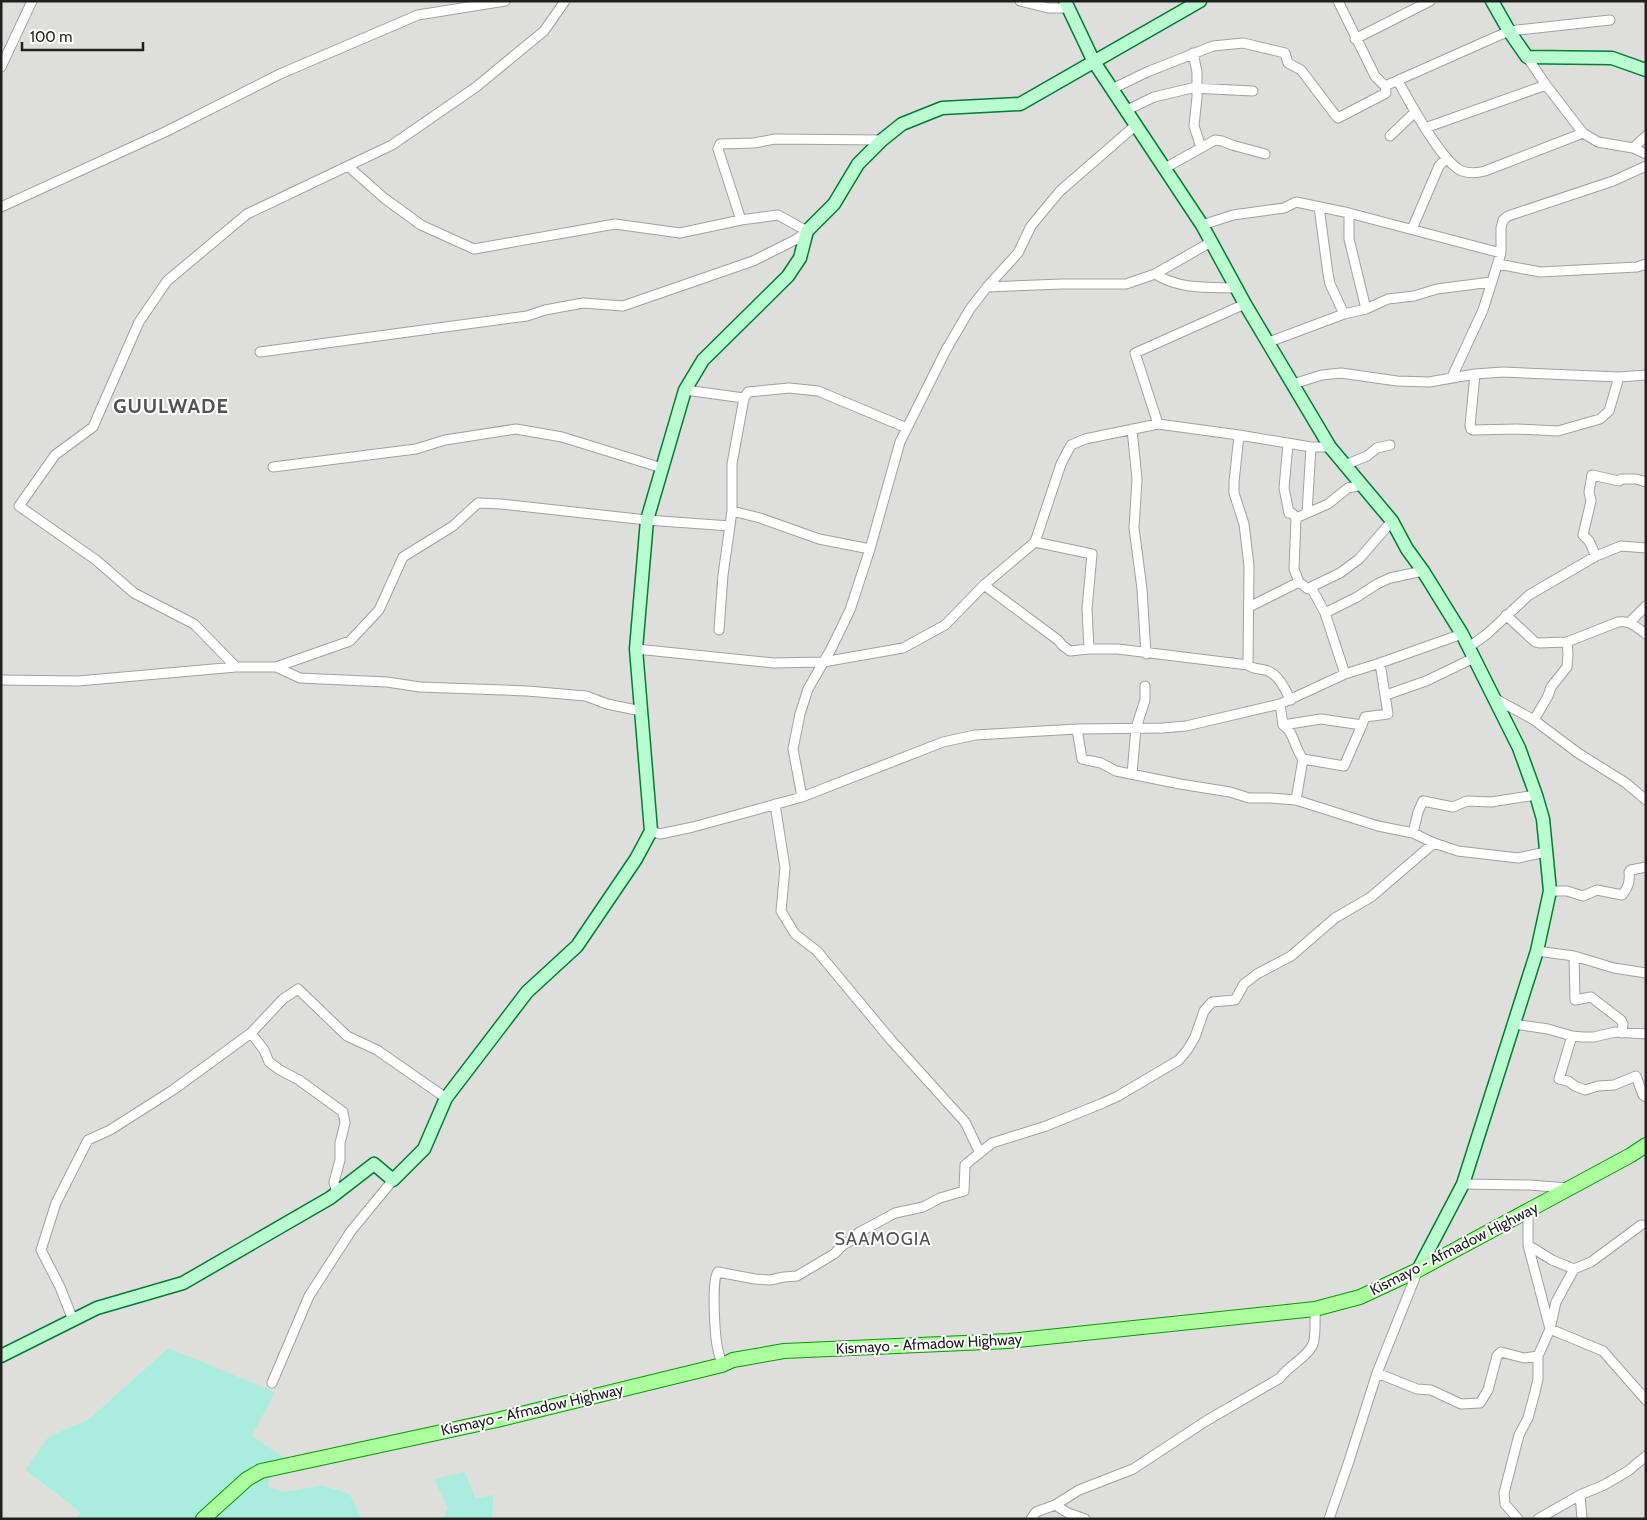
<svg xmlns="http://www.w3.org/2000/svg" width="1647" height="1520" font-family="Cabin,sans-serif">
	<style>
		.residential { fill: #dededd }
		.grass { fill: #aaeddf }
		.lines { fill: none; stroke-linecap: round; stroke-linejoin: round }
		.street-casing { stroke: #a1a1a1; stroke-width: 11 }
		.secondary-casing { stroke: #007e31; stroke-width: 15 }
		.primary-casing { stroke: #079c00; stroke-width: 16 }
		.street { stroke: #fff; stroke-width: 9 }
		.secondary { stroke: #b9fccf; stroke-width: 12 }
		.primary { stroke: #abff9d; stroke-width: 14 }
		.labels { text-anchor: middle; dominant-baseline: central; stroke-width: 4; stroke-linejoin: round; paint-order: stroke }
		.street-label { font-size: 15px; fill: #202020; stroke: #fff }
		.quarter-label { font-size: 18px; letter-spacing: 1px; fill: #535353; stroke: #fff }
		.district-label { font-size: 20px; font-weight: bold; letter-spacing: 1px; fill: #535353; stroke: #fff }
	</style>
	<rect width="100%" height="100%" fill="#e7f1e6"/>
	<path class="residential" d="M1 1H1646V1519H492L494 1496 448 1509 442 1519H362L350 1494 323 1485 283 1492 268 1486 270 1475 301 1470 252 1436 168 1348 89 1419 48 1437 26 1471 80 1512 77 1519H1Z"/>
	<path class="grass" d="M168 1348 275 1392 252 1436 302 1470 270 1475 268 1486 283 1492 323 1485 350 1494 362 1519H77L80 1512 25 1470 48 1437 89 1419Z
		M465 1472 475 1498 494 1495 492 1519H442L448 1508 434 1479Z"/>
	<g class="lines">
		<defs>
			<path id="street" d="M1020 1 1048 8H1068
				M1338 1 1375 76 1385 86
				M1355 39 1430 1
				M1193 53 1197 72V97L1194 126 1201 147
				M1527 57 1546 85 1583 133 1598 142 1633 148 1646 154
				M1 67 32 1
				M1398 81C1409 101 1442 163 1462 171 1470 174 1477 173 1485 171L1583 133
				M1112 89 1147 72 1213 46 1243 43 1285 53 1288 63 1301 70 1336 116 1338 118 1386 93 1385 86 1509 31 1610 20
				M1127 110 1154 97 1192 88 1253 91
				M1425 128 1546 85
				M1390 136 1414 113
				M1633 148 1646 136
				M1165 168 1215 140 1222 141 1232 145 1265 154
				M1 207 167 131 280 74 418 15 505 1
				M1319 207 1328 274 1330 284 1344 314
				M1349 213V239L1366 309
				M741 220 718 149 720 144 754 143 775 139 882 140
				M1202 225 1233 215 1284 208 1296 202 1349 213 1501 253
				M1412 229 1439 166 1447 158
				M1498 264 1540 272 1637 267 1646 264
				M1155 274 1211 242
				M987 287 1062 284H1126L1155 274C1181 290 1208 287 1238 288
				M1269 342 1344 314 1366 309 1388 299 1414 296 1437 289 1491 282
				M260 352 527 316 545 310 583 303 623 306 753 261 797 239 807 231 778 215 741 220 680 233 615 224 474 249 421 225 384 198 349 167
				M1475 374 1470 426 1471 429 1473 430 1517 429 1558 431 1600 419 1609 411 1619 377
				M1452 377 1483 310 1501 253V228L1503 220 1508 216 1613 181 1646 166
				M1293 384 1322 375 1341 373 1397 381 1429 382 1475 374 1503 372 1619 377 1646 375
				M685 390 744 398
				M1158 424 1135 353 1245 304
				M1132 429 1137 479 1134 528 1142 589 1146 654
				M1239 435 1234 482V493L1244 524 1249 566 1248 665
				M1288 444 1284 488 1289 513H1292L1296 518 1294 569 1299 582
				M1345 465 1367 456 1377 448 1390 445
				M273 467 416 449 445 440 516 429 562 437 662 468
				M732 511 760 518 819 539 870 549
				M1307 513 1311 447
				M1296 518 1328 504 1348 488 1362 485
				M1035 542 1092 554 1087 609 1089 649
				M1596 556 1589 541 1583 535 1591 501 1589 492 1592 475 1619 481 1621 479H1636L1646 482
				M984 585 1058 640 1062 645 1070 651 1089 649H1118L1248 665C1254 670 1260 668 1268 671 1279 675 1285 690 1291 700
				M1311 587 1340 573 1359 559 1392 521
				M1249 607 1299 582 1308 589 1311 587 1325 613 1345 674
				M1325 613 1357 597 1377 584 1390 578 1423 571
				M1506 615 1535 642 1539 643 1567 642 1618 622C1630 620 1636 627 1646 634
				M1630 622 1646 606
				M719 630 723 575 732 511V464L744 398 748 392 789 388 818 391 907 428
				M1469 647 1487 634 1529 595 1596 556 1621 546 1646 548
				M636 649 774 663 823 662 903 648 945 625 984 585 1035 542 1061 464 1071 445 1085 439 1158 424 1239 435 1311 447H1330
				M236 667 194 624 134 593 96 560 19 506 55 455 93 427 139 322 167 281 247 214 392 145 476 87 544 31 565 1
				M276 667 350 641 379 610 403 557 453 526 478 503 501 504 647 520 730 526
				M1 680 78 681 236 667H276L300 678 387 682 420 687 527 691 586 696 607 704 641 711
				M1386 695 1426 681 1474 658
				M1496 699 1534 720 1578 753 1626 783 1646 800
				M1280 704 1283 725 1321 719 1362 725 1365 717 1388 714 1380 663
				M1534 720 1548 696 1551 687 1567 667 1568 654 1567 642
				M1283 725C1295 733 1294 748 1303 759L1296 800
				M1077 729 1082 759 1101 763 1116 771 1180 784 1230 792 1249 798H1270L1296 800 1378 826 1413 833 1434 843 1458 851 1518 858 1546 852
				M1303 759 1344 766 1362 725
				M1132 774 1136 728 1145 700V686
				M802 797 793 749 800 714 808 689 831 649 850 610 870 549 900 442 946 350 970 309 987 287 1018 253 1031 226 1060 191 1136 125
				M775 804 785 868 781 911 795 934 817 951 891 1040 965 1122 980 1153
				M651 831 660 834 693 827 802 797 943 742 975 735 1077 729 1163 728 1186 726 1280 704 1345 674 1380 663 1462 634
				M1413 833 1418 812 1423 801 1453 807 1467 801 1491 802 1536 795
				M1550 891H1567L1583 896 1597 890 1622 895C1628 888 1630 882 1629 872L1631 870 1646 867
				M1537 951 1574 956 1614 968 1646 973
				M1574 956 1575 1000 1591 997 1621 1020 1623 1024 1622 1033
				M1514 1024 1548 1029 1572 1036 1582 1037H1594L1615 1032 1646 1034
				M251 1033 264 1050 269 1062 280 1070 299 1080 343 1112 345 1123 340 1143V1160L334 1182 337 1193
				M1572 1036 1559 1079 1568 1081 1575 1086 1585 1090 1598 1086 1614 1085 1636 1076 1643 1095 1646 1097
				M1463 1184 1530 1185 1567 1188
				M1528 1211V1245L1550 1329 1603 1351 1646 1400
				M1528 1245 1552 1260 1574 1269
				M73 1320 60 1287 41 1250 56 1203 88 1140 110 1130 173 1090 251 1033 283 999 298 989 347 1036 377 1050 446 1098
				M722 1365C721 1360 719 1355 718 1350 715 1338 711 1279 718 1272L755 1279 770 1280 784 1277 797 1276 834 1254 843 1245 858 1237V1233L895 1213 923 1207 940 1198 964 1191 965 1165 992 1143 1046 1126 1103 1103 1118 1096 1179 1060 1188 1049 1195 1037 1204 1011 1212 1002 1235 1000 1244 984 1257 974 1291 956 1335 918 1371 897 1434 843
				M1377 1373 1417 1389 1431 1390 1461 1404 1480 1403 1488 1390 1497 1356 1501 1352 1524 1358 1538 1356
				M272 1383 309 1296 351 1231 393 1180
				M1580 1495 1582 1519
				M1055 1505 1068 1513 1085 1519
				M1031 1519 1036 1512 1055 1505 1079 1490 1133 1469 1206 1421 1280 1378C1288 1366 1308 1357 1313 1344 1316 1336 1315 1318 1315 1309
				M1329 1519 1348 1464 1377 1373 1418 1270
				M1518 1519 1505 1504 1504 1493 1519 1435 1528 1418 1535 1392 1538 1379V1356L1550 1329 1556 1302 1574 1269 1591 1262 1641 1225
				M1538 1519 1580 1495 1604 1485 1628 1471 1646 1456"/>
			<path id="secondary" d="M1065 1 1094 62 1202 225 1245 304 1330 447 1392 521 1407 549 1423 571 1462 634 1519 748 1536 795 1543 819 1550 891 1537 951 1463 1184 1418 1270
				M1492 1 1509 31 1527 57 1612 58 1646 70
				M1 1356 97 1308 183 1283 330 1198 374 1164 393 1180 424 1149 446 1098 527 992 577 946 636 859 651 831 636 649 647 520 685 390 703 360 788 276 800 258 807 231 834 204 858 164 882 140 902 124 942 108 1020 104 1200 1"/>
			<path id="primary" d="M203 1519 247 1479 261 1471 497 1420 722 1365 733 1360 784 1351 1009 1341 1315 1309 1360 1297 1418 1270 1631 1155 1646 1145"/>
		</defs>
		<use href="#street" class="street-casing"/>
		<use href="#secondary" class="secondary-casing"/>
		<use href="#primary" class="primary-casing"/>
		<use href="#street" class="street"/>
		<use href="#secondary" class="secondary"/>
		<use href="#primary" class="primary"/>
	</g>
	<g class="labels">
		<g class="street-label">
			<text transform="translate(1454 1249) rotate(-27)">Kismayo - Afmadow Highway</text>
			<text transform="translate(929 1344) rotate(-3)">Kismayo - Afmadow Highway</text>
			<text transform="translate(532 1410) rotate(-13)">Kismayo - Afmadow Highway</text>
		</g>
		<g class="quarter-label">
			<text x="883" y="1239">SAAMOGIA</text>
		</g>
		<g class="district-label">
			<text x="171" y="406">GUULWADE</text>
		</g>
	</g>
	<rect width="1647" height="1520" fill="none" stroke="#202020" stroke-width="5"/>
	<path d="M22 42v8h121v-8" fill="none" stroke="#202020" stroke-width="2.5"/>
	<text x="30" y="42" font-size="15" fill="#202020" stroke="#ffffff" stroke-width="4" paint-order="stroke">100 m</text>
</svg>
